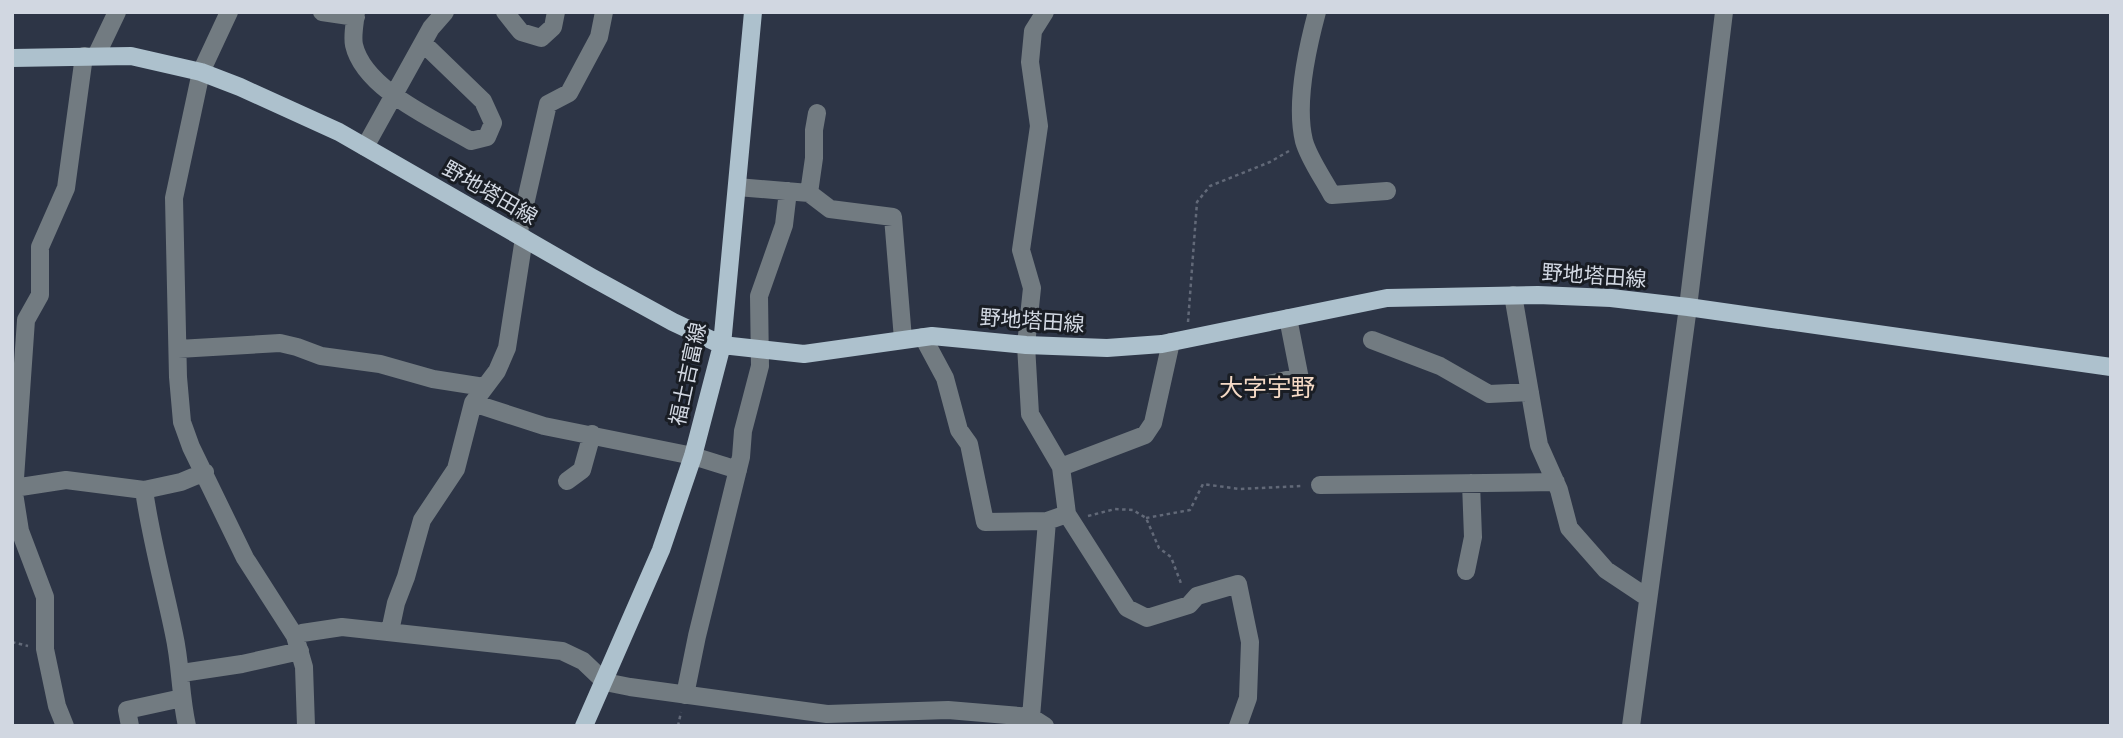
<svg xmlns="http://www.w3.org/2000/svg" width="2123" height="738" font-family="Karla,'Noto Sans JP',sans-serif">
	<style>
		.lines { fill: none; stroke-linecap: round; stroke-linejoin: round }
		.path { stroke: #626978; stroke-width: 2.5; stroke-dasharray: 3.5 3.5; stroke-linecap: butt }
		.minor { stroke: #727b81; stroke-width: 18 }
		.major { stroke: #adc1cd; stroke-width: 18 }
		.labels { text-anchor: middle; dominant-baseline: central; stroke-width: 6; stroke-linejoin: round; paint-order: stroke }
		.street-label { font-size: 21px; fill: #d1d7e1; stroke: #191d24 }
		.quarter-label { font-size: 24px; fill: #f5dac6; stroke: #191d24 }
	</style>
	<rect width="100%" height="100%" fill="#2d3546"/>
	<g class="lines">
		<path class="path" d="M1188 322 1197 202 1210 186 1270 162 1289 151
			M1088 516 1115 509 1133 510 1146 518 1159 548 1171 557 1182 586
			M1146 518 1190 510 1203 484 1239 489 1302 486
			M12 642 28 646
			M678 726 681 712"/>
		<path class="minor" d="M229 12 201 72 174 198 178 377 182 422 191 447 245 558 295 636 304 667 306 726
			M322 12 356 17
			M356 12C355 23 352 35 354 45 364 89 434 119 471 141L487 137 493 123 483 101 423 43
			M505 12 521 32 541 38 553 27 556 12
			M1317 12C1307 49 1295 104 1304 141 1309 159 1323 178 1332 195L1387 191
			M96 56 117 12
			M365 147 431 28 445 12
			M737 187 809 193 830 209 893 217 903 339
			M809 193 814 158V130L817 113
			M518 235 548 104 569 93 599 37 604 12
			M1513 295 1539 445 1559 490 1569 528 1606 570 1648 598
			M1288 318 1301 384
			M923 337 945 378 959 430 969 444 985 522 1047 521
			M1372 340 1440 366 1489 394 1530 392
			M178 349 280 343 297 347 321 356 380 364 433 379 484 387
			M1264 385 1300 377
			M473 403 544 426 693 456 738 470
			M1061 467 1145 435 1153 423 1171 342
			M567 481 582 470 592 434
			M1320 485 1556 482
			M14 488 66 480 144 490 181 482 205 472
			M144 490C151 540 164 585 174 634 181 665 180 695 187 726
			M1067 514 1127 608 1147 618 1189 605 1197 596 1238 584 1250 642 1248 698 1238 726
			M1466 571 1473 537 1471 483
			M390 631 396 603 406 577 422 520 456 469 473 403 497 371 507 348 524 238
			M302 633 342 627 562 651 583 661 605 682 630 687 827 714 948 710 1031 717 1045 726
			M182 673 242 664 300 651
			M685 695 697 636 741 457 743 431 760 366 759 296 784 225 788 191
			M1031 717 1047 521 1067 514 1061 467 1030 414 1026 345 1032 288 1021 250 1039 126 1030 62 1033 31 1045 12
			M65 726 57 706 45 649V597L20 531 14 493 26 320 40 295V247L66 188 84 56
			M130 726 127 710 182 698
			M1631 726 1688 307 1724 12"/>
		<path class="major" d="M12 58 131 56 201 72 240 87 339 132 591 277 673 322 722 345 804 354 932 336 1026 345 1107 348 1162 344 1387 298 1538 295 1611 298 1688 307 2111 367
			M584 726 661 550 693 456 722 345 753 12"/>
	</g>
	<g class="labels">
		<g class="street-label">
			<text transform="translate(490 193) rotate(30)">野地塔田線</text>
			<text transform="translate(1594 276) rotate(4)">野地塔田線</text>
			<text transform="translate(1032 321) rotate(4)">野地塔田線</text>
			<text transform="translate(688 374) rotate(-78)">福土吉富線</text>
		</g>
		<g class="quarter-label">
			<text x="1267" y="388">大字宇野</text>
		</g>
	</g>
	<rect width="2123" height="738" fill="none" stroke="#d1d7e1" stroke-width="28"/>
</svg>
